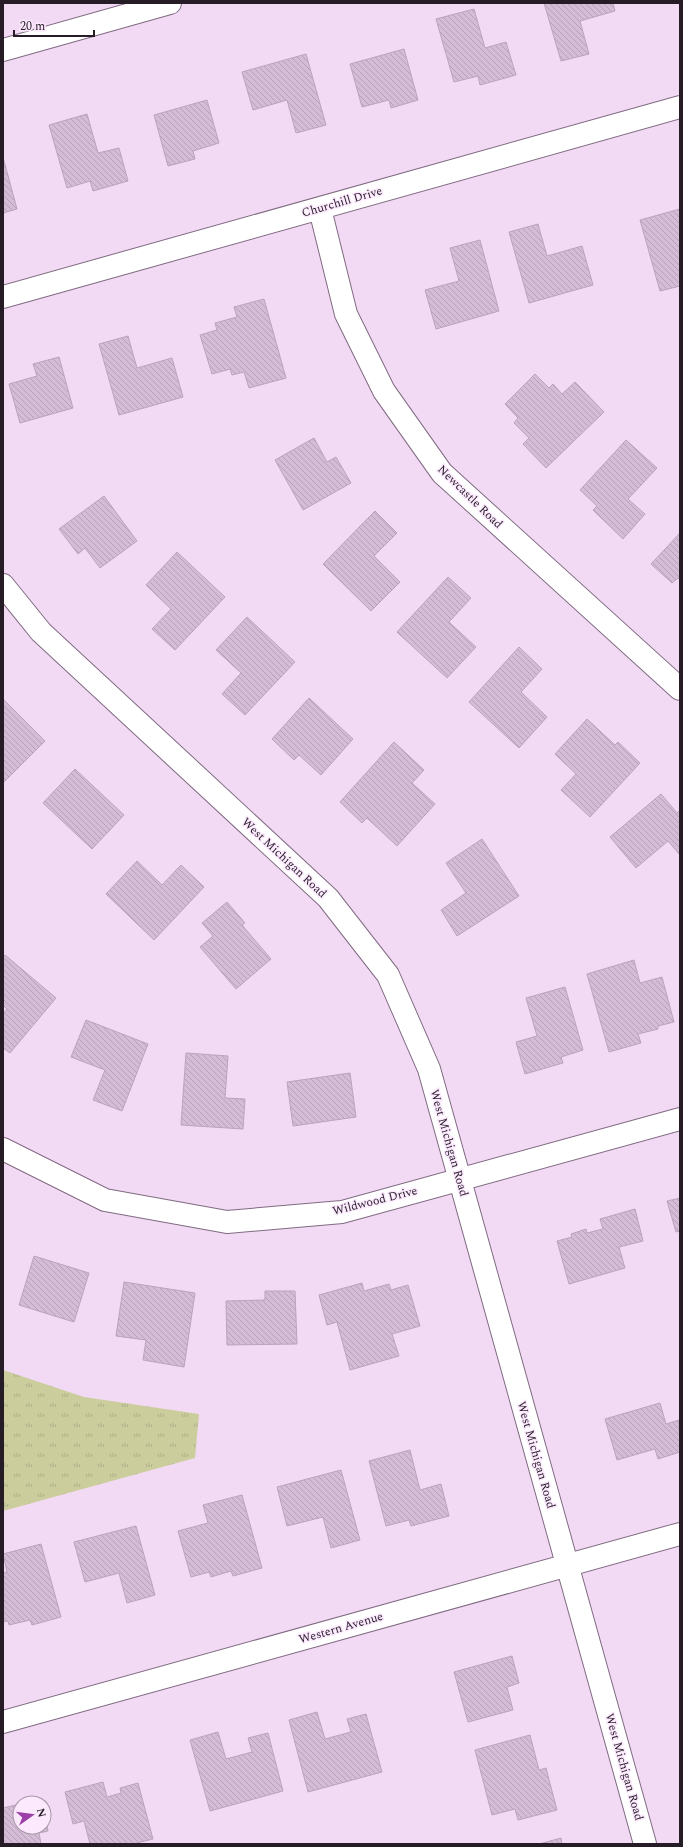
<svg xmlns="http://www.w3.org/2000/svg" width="683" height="1847" font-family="Spectral,serif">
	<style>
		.grass { fill: url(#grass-tufts) }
		.building { fill: url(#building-back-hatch); stroke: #baa3bc }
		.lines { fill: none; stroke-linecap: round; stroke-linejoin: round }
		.minor-casing { stroke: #806b82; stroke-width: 24 }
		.minor { stroke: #fff; stroke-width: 22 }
		.labels { text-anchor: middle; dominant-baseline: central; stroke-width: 3; stroke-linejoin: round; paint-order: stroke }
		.street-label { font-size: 12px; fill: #251c26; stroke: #fce9fe }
	</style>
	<defs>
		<pattern id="grass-tufts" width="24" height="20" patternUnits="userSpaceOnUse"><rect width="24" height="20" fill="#cbcd9d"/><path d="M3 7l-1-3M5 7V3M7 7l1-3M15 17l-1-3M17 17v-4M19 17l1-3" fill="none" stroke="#aeaf87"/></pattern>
		<pattern id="building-back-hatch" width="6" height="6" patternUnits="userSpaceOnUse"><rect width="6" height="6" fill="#d4bcd6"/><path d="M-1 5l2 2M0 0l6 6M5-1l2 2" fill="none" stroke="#b6a1b8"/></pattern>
	</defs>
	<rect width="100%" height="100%" fill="#f2daf4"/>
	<path class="grass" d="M3 1370 84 1397 199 1414 195 1458 3 1511Z"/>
	<path class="building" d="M544 3H613L615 11 580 21 589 54 561 61Z
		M474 9 485 48 506 42 516 75 480 85 478 76 454 82 436 19Z
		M404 49 418 100 391 108 389 100 362 107 350 64Z
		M306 54 326 125 296 133 287 100 253 110 242 72Z
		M207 100 219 143 193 151 195 159 168 166 154 115Z
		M87 114 98 153 119 148 128 181 93 191 90 181 67 188 49 125Z
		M3 157 17 209 3 213Z
		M680 209V286L660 291 640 220Z
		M538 224 547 256 582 246 593 285 529 303 509 232Z
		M480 240 499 311 436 329 425 290 459 281 450 248Z
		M264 299 286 378 249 388 244 372 232 375 230 369 212 374 200 335 217 330 215 323 237 317 234 307Z
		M128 336 137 368 172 358 183 397 119 415 99 344Z
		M59 357 73 408 20 423 9 384 37 376 33 364Z
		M535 374 549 388 553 384 562 394 575 382 604 412 546 468 523 444 529 438 514 423 518 418 505 404Z
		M314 438 327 462 336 457 351 483 303 510 275 460Z
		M626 440 657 468 628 499 645 514 623 539 593 510 597 506 580 490Z
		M104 496 137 541 100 568 85 548 78 554 59 529Z
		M375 511 397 533 374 556 400 582 371 611 323 564Z
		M680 533V580L678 578 672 583 651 564Z
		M177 552 225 597 175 650 152 629 171 609 146 585Z
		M448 577 471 598 449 622 476 647 447 678 397 632Z
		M247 617 295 662 245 715 222 694 241 673 216 650Z
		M519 647 542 669 521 692 547 717 519 748 469 702Z
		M309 698 353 739 321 775 299 755 294 760 272 739Z
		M3 699 45 741 3 783Z
		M587 719 615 745 618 742 640 763 590 817 561 790 576 774 555 754Z
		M394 742 424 770 412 783 435 804 397 846 367 818 362 823 340 802Z
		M75 769 124 815 92 849 43 803Z
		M661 794 677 813 680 810V855L668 841 636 868 610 837Z
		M482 839 519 896 457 936 441 910 466 893 446 863Z
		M137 861 162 885 181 865 204 887 154 940 106 894Z
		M227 902 245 923 242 925 271 959 236 989 200 947 213 936 202 923Z
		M5 955 56 998 10 1053 3 1048V1014L7 1009 3 1005V957Z
		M634 960 640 983 662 977 674 1022 658 1026V1029L638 1034 641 1043 609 1052 587 974Z
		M565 987 583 1050 561 1057 563 1063 525 1074 516 1042 537 1036 526 998Z
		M86 1020 148 1044 122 1111 93 1100 105 1070 71 1057Z
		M186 1053 228 1056 225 1098 245 1099 243 1129 181 1125Z
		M350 1073 356 1117 293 1126 287 1082Z
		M680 1198V1231L676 1232 667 1201Z
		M635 1209 643 1241 619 1247 625 1268 569 1284 557 1241 572 1237 571 1234 586 1229 587 1233 603 1229 600 1219Z
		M34 1256 89 1273 74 1322 19 1305Z
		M124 1282 195 1293 184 1367 143 1360 146 1340 116 1336Z
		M362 1283 364 1291 389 1284 391 1290 408 1285 420 1326 392 1334 399 1356 350 1370 337 1322 327 1325 319 1295Z
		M265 1291H295L297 1344 227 1345 226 1301 265 1300Z
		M660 1403 666 1424 679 1420 680 1452 658 1459 655 1449 617 1460 605 1419Z
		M410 1450 420 1490 441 1484 449 1516 411 1526 409 1520 386 1526 369 1461Z
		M341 1470 360 1540 331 1548 323 1517 287 1526 277 1487Z
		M242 1495 262 1568 233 1576 231 1571 211 1577 209 1572 191 1577 178 1531 208 1523 203 1505Z
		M136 1526 155 1595 127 1603 119 1573 85 1582 74 1542Z
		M41 1544 61 1617 32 1625 30 1620 9 1625 8 1621 3 1622V1573L7 1572 3 1554Z
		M512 1656 519 1683 507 1687 513 1710 468 1722 454 1672Z
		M317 1712 325 1739 351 1732 347 1719 366 1714 382 1772 308 1792 289 1720Z
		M218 1732 226 1759 252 1752 248 1738 268 1733 283 1791 210 1811 190 1740Z
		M530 1735 539 1770 546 1768 557 1810 518 1820 515 1809 492 1815 475 1750Z
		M103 1782 107 1797 121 1793 120 1788 138 1783 153 1839 133 1844H90L84 1821 73 1824 65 1792Z
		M20 1804V1827H44V1813L48 1831 39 1833 41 1844H3V1808Z
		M561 1838 562 1844H539Z"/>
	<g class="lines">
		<defs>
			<path id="minor" d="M3 50 170 3
				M320 209 346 314 384 391 442 473 680 689
				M3 297 680 107
				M3 585 41 632 328 898 388 975 429 1069 645 1844
				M3 1149 105 1200 227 1222 342 1212 680 1119
				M3 1722 680 1534"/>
		</defs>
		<use href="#minor" class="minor-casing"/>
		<use href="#minor" class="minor"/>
	</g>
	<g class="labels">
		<g class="street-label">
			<text transform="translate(342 202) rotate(-16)">Churchill Drive</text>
			<text transform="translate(470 497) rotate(44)">Newcastle Road</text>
			<text transform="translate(284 858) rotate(43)">West Michigan Road</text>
			<text transform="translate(449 1143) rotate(74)">West Michigan Road</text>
			<text transform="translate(375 1201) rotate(-14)">Wildwood Drive</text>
			<text transform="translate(536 1455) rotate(74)">West Michigan Road</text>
			<text transform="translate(341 1628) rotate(-16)">Western Avenue</text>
			<text transform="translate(624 1767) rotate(74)">West Michigan Road</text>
		</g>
	</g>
	<rect width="683" height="1847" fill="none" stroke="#251c26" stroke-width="8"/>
	<g transform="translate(32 1815) rotate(76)"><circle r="19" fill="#fce9fe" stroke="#a697a8"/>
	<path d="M0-3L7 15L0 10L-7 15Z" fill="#9c3ea7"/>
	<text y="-6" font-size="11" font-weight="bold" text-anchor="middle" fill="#251c26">N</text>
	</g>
	<path d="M14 30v6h80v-6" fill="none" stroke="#251c26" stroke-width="2"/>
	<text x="20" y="30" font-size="12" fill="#251c26" stroke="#fce9fe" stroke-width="3" paint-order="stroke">20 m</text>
</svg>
